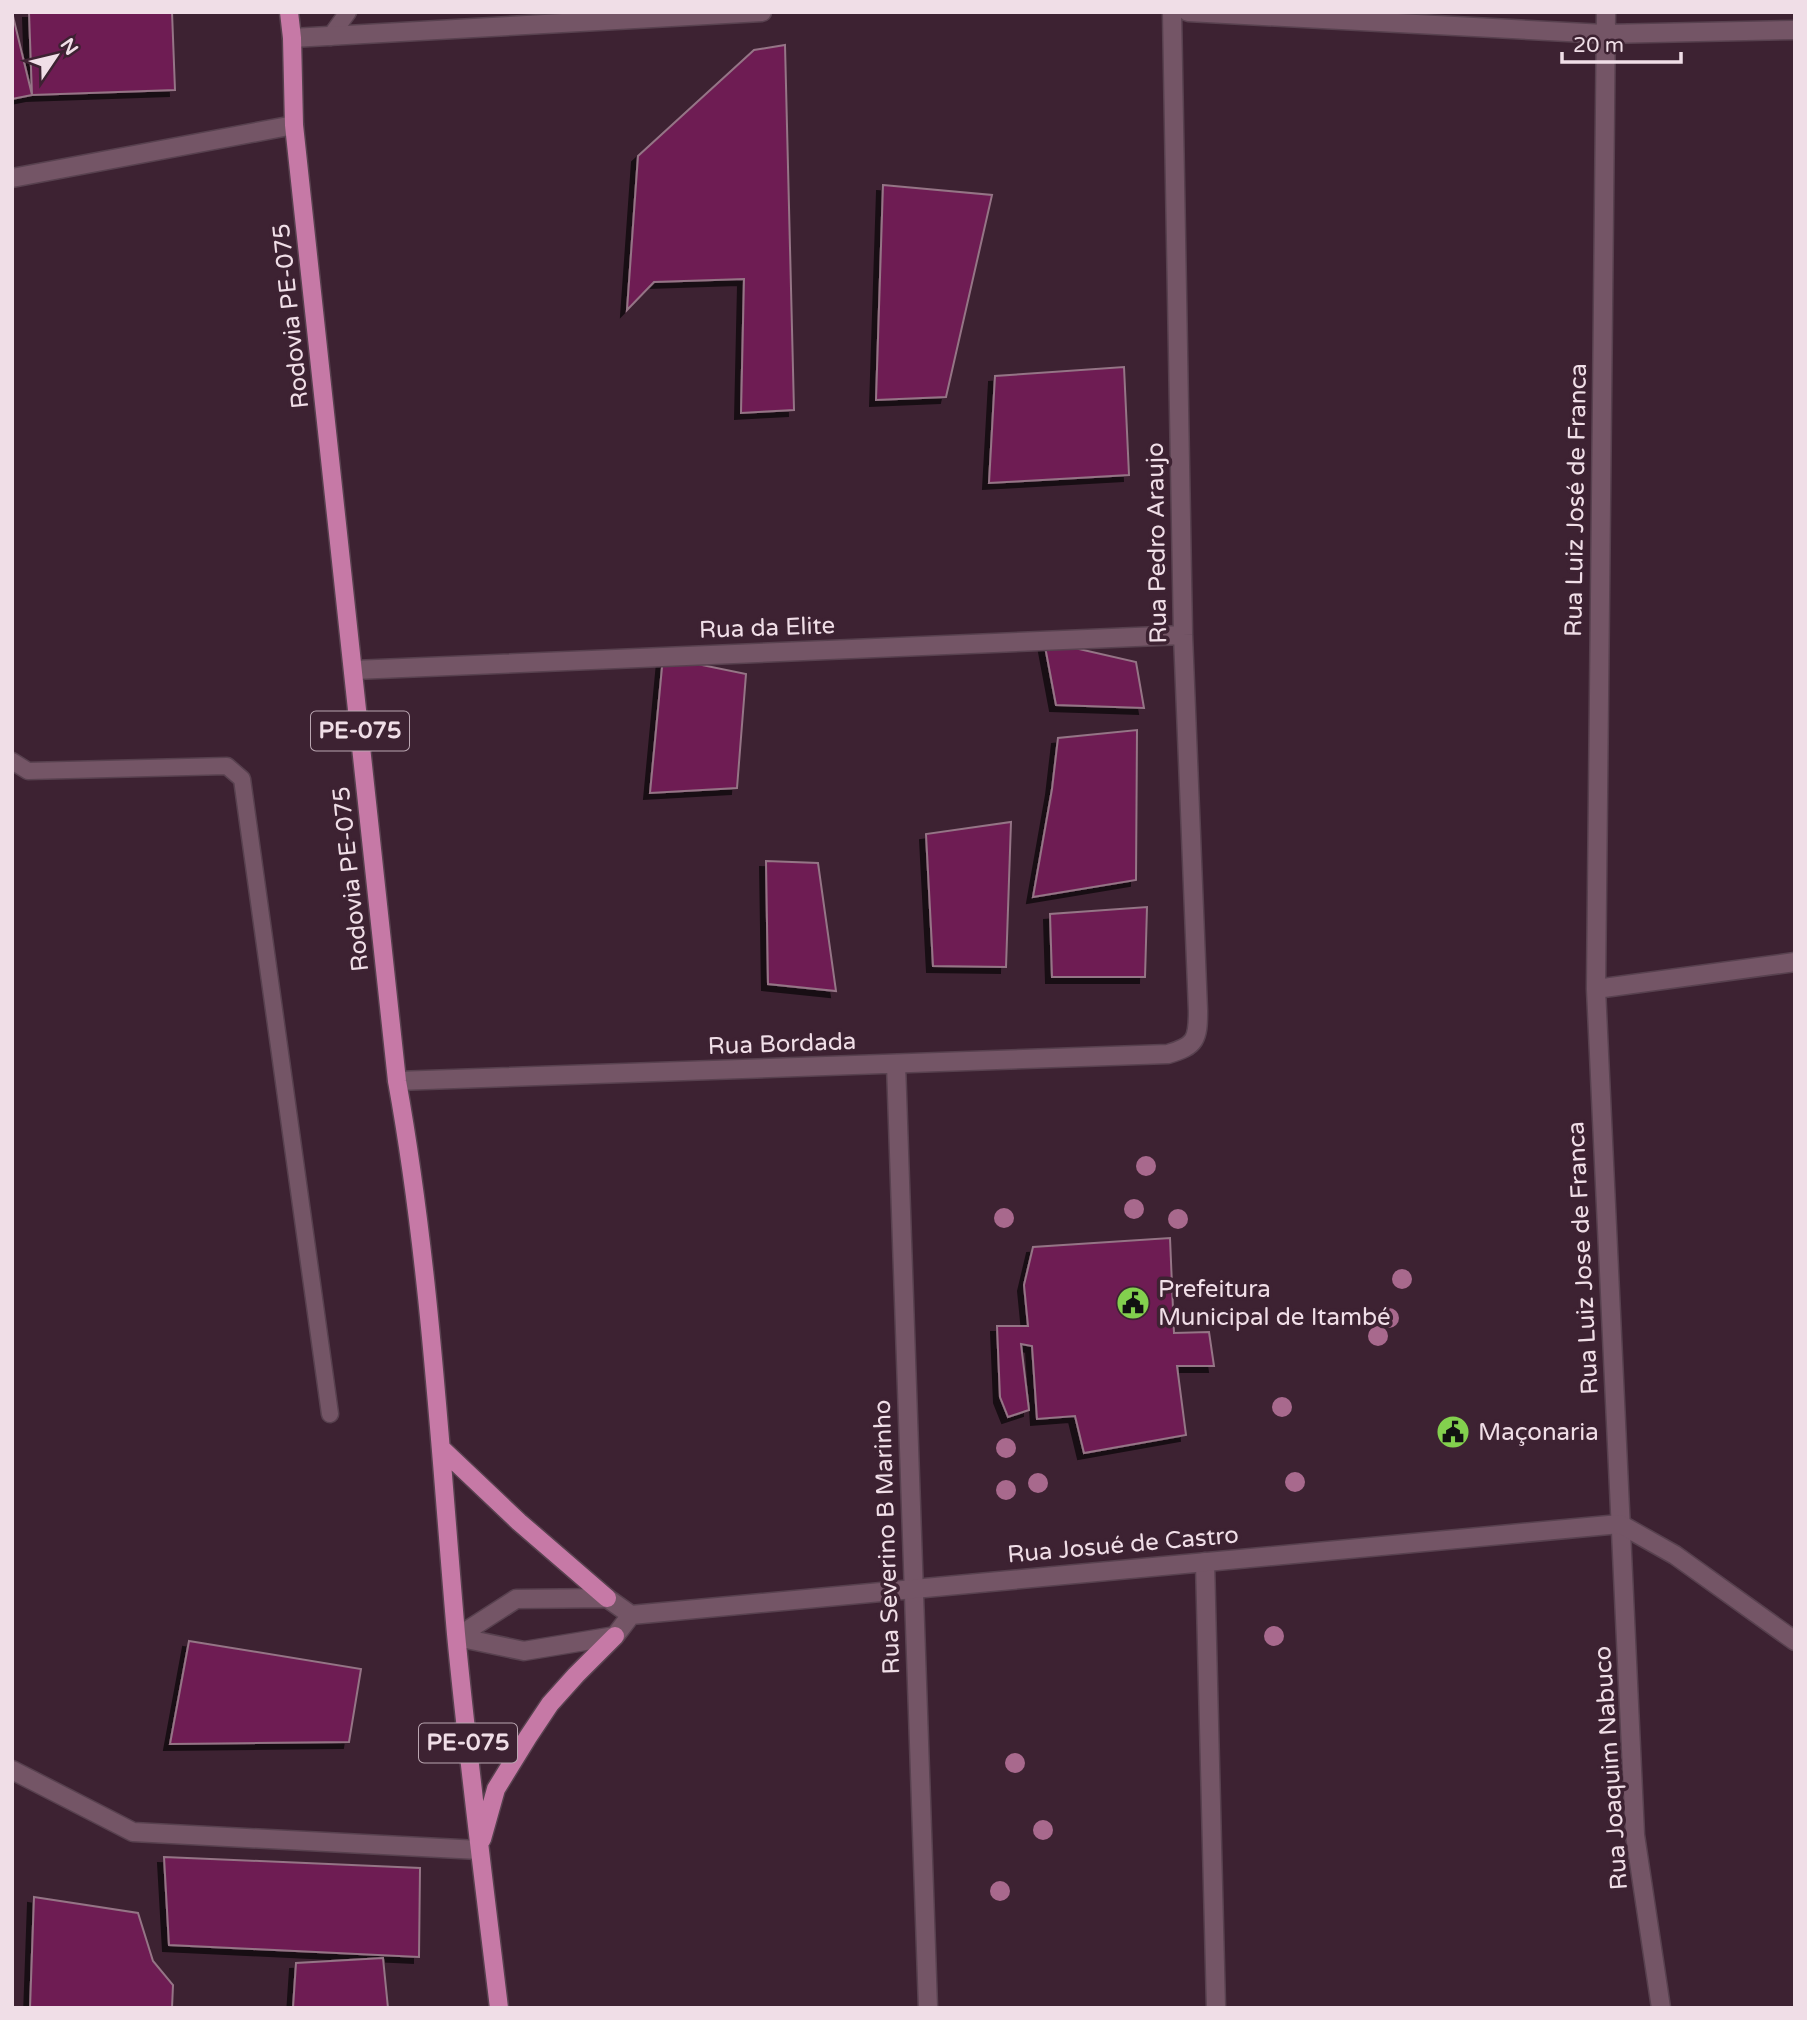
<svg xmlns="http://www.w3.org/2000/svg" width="1807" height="2020" font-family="'Varela Round',sans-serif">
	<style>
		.building { fill: #6e1d52; stroke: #957486; stroke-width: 2; filter: url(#shadow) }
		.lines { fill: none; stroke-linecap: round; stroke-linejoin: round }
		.service-casing { stroke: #58414f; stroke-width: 19 }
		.minor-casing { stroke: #58414f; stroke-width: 21 }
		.tertiary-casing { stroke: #58414f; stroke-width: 21 }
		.primary-casing { stroke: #58414f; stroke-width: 21 }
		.service { stroke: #745566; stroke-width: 16 }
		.minor { stroke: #745566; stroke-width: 18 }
		.tertiary { stroke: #745566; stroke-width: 18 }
		.primary { stroke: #c679a6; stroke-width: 18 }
		.tree { fill: #a8698d }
		.labels { text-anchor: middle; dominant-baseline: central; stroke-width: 7; stroke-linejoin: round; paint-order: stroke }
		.shield { fill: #3d2232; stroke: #baa6b1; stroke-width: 2 }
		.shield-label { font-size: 23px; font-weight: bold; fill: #f0dee7 }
		.street-label { font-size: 24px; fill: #f0dee7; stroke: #3d2232 }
		.poi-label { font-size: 24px; fill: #f0dee7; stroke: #3d2232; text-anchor: start }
	</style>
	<defs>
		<filter id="shadow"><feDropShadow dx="-6" dy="6" stdDeviation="0" flood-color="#0009"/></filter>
	</defs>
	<rect width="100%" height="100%" fill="#3d2232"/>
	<path class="building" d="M12 12 32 95 12 99Z
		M29 12H172L175 90 32 95Z
		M785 45 794 410 741 413 744 279 654 282 627 310 638 156 754 50Z
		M883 185 992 195 946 397 876 400Z
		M1124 367 1129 475 989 483 995 376Z
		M1044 641 1136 662 1144 708 1056 705Z
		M663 657 746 674 737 788 650 793Z
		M1137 730 1136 880 1033 897 1052 789 1058 738Z
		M1011 822 1006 967 933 966 926 834Z
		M766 861 818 863 836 991 768 984Z
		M1147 907 1145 977H1052L1050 914Z
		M1170 1238 1174 1333 1209 1332 1214 1366H1177L1186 1435 1084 1453 1075 1416 1037 1419 1032 1346 1021 1344 1029 1410 1008 1417 1000 1397 997 1326H1028L1024 1285 1033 1247Z
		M189 1641 361 1669 349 1742 170 1744Z
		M164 1857 420 1868 419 1957 169 1945Z
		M34 1897 138 1913 153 1961 173 1985 172 2008H30Z
		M383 1958 388 2008H293L296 1963Z"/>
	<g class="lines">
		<defs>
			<path id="service" d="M330 37 348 12
				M12 761 28 771 227 766 242 779 330 1414"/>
			<path id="minor" d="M1188 12 1605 34 1795 30
				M1606 12 1596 989 1635 1835 1661 2008
				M292 38 762 12
				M12 178 294 125
				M354 670 1183 635
				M1596 989 1795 962
				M896 1064 928 2008
				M397 1081 1168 1054C1196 1046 1198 1039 1198 1011L1183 635 1172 12
				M1205 1562 1216 2008
				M12 1770 133 1832 479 1850"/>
			<path id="tertiary" d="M457 1637 516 1599 607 1598 631 1615 1620 1524 1675 1555 1795 1641
				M457 1637 524 1651 615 1636 631 1615"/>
			<path id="primary" d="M289 12 292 38 294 125 397 1081C430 1263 440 1450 456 1634 468 1759 484 1883 499 2008
				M441 1448 519 1522 607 1598
				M482 1839 496 1789 528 1737 550 1704 576 1675 615 1636"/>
		</defs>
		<use href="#service" class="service-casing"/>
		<use href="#minor" class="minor-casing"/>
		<use href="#tertiary" class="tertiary-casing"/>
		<use href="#primary" class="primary-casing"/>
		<use href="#service" class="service"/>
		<use href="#minor" class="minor"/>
		<use href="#tertiary" class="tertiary"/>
		<use href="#primary" class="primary"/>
	</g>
	<g class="tree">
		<circle cx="1146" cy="1166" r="10"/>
		<circle cx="1134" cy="1209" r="10"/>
		<circle cx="1004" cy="1218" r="10"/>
		<circle cx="1178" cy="1219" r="10"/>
		<circle cx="1402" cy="1279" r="10"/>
		<circle cx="1389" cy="1318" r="10"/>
		<circle cx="1378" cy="1336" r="10"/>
		<circle cx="1282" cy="1407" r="10"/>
		<circle cx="1006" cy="1448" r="10"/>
		<circle cx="1295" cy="1482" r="10"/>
		<circle cx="1038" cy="1483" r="10"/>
		<circle cx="1006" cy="1490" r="10"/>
		<circle cx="1274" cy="1636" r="10"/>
		<circle cx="1015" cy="1763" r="10"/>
		<circle cx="1043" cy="1830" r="10"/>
		<circle cx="1000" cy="1891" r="10"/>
	</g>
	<defs>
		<symbol id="civic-disc" viewBox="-11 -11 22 22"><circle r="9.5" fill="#83d04e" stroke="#3d2232"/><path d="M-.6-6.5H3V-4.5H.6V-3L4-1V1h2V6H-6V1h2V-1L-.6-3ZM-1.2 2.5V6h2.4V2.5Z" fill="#111"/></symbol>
	</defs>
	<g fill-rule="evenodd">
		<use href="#civic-disc" x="1114" y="1284" width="38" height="38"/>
		<use href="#civic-disc" x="1434" y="1413" width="38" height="38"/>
	</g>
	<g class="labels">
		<g class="shield">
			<rect x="311" y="711.5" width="98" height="39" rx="5"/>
			<rect x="419" y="1723.5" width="98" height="39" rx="5"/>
		</g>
		<g class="shield-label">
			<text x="360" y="731">PE-075</text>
			<text x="468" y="1743">PE-075</text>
		</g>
		<g class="street-label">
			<text transform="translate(291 316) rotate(-96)">Rodovia PE-075</text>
			<text transform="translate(1576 500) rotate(-89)">Rua Luiz José de Franca</text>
			<text transform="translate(1157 543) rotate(-91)">Rua Pedro Araujo</text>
			<text transform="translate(767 628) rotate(-2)">Rua da Elite</text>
			<text transform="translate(351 879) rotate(-96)">Rodovia PE-075</text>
			<text transform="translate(782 1044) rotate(-2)">Rua Bordada</text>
			<text transform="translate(1583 1258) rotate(-93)">Rua Luiz Jose de Franca</text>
			<text transform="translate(887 1537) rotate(-92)">Rua Severino B Marinho</text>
			<text transform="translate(1123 1545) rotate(-5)">Rua Josué de Castro</text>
			<text transform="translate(1611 1768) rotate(-94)">Rua Joaquim Nabuco</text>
		</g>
		<g class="poi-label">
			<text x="1158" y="1289">Prefeitura<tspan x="1158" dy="28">Municipal de Itambé</tspan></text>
			<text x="1478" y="1432">Maçonaria</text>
		</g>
	</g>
	<rect width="1807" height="2020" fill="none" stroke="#f0dee7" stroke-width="28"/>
	<g transform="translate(56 56) rotate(55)" stroke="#3d2232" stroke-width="5" paint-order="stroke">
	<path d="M0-5L12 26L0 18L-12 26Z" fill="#f0dee7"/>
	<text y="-10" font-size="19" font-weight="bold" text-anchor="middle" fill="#f0dee7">N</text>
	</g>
	<path d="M1562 52v10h119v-10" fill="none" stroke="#f0dee7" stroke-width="3.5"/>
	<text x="1573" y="52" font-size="21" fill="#f0dee7" stroke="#3d2232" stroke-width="5" paint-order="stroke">20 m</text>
</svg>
